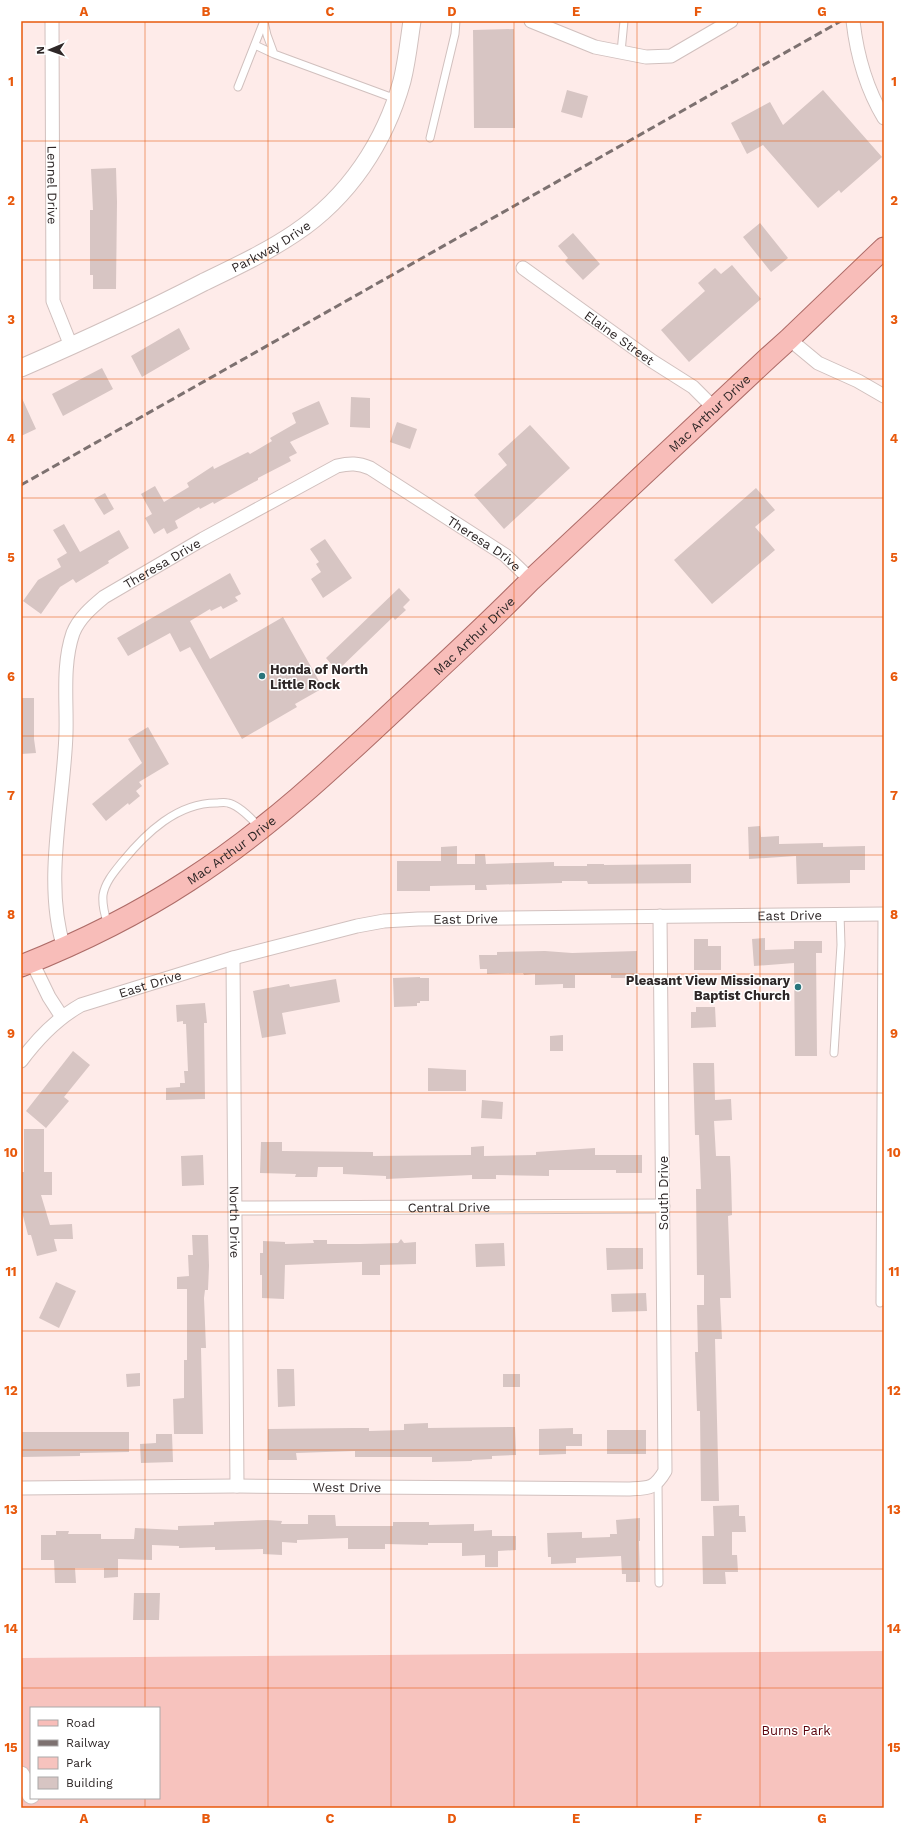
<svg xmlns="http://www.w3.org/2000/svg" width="905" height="1829" font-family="'Work Sans',sans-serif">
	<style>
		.green { fill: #f7c3be; fill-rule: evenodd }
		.building { fill: #d7c5c3 }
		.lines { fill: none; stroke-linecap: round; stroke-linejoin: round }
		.service-casing { stroke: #d1c0be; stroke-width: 9 }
		.minor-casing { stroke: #d1c0be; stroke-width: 15 }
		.tertiary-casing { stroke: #d1c0be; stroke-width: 19 }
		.primary-casing { stroke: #ae6c68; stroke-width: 23 }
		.service { stroke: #fff; stroke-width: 7 }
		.minor { stroke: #fff; stroke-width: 13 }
		.tertiary { stroke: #fff; stroke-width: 17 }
		.primary { stroke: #f8bdb9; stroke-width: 21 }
		.rail { stroke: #7d7170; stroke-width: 3; stroke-dasharray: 8 4; stroke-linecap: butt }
		.grid { fill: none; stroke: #e8590c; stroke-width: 1; stroke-opacity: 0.55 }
		.poi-dot { fill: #2b757c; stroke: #fff; stroke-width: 1.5 }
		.labels { text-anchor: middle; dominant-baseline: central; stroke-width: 3; stroke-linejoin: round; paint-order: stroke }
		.street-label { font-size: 13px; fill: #2e2727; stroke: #fff }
		.poi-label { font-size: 13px; font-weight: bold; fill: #2e2727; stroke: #fff; text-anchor: start }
		.park-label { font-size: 13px; fill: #5a020b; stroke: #fff }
		.neatline { fill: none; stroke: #e8590c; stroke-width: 1.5 }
		.grid-label { font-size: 13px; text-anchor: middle; font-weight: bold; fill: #e8590c }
	</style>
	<rect width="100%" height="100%" fill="#feebe9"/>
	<path class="green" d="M884 1651V1808H21V1658ZM31 1708H159V1798H31Z"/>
	<path class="building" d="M514 29 515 128H474L473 30Z
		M567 90 588 96 582 118 561 112Z
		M823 90 882 157 841 193 839 190 818 208 763 145 747 154 731 123 770 102 783 125Z
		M116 168 117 202 116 289H93V275H90V210H93L91 169Z
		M760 223 788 258 771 272 743 237Z
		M573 233 600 264 583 280 565 261 568 258 558 246Z
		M732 265 761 299 689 362 661 330 705 291 698 283 715 268 721 274Z
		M179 328 190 349 142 377 131 356Z
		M102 368 113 389 63 416 52 394Z
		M21 396 36 429 21 436Z
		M351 397 370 398V428L350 427Z
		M319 401 329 424 290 442 297 453 289 457 291 461 258 478V480L214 504 213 502 200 509 199 507 175 521 178 528 167 534 164 528 154 534 145 518 152 514 141 494 155 486 164 502 189 487 187 483 213 466 214 469 248 452 250 454 272 441 270 438 296 423 292 413Z
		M397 422 417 429 410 449 390 442Z
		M530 425 570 468 504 529 474 495 507 465 498 454Z
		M756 488 775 510 755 527 775 550 712 604 674 560Z
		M105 493 114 509 104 515 94 499Z
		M64 524 80 552 119 530 129 548 108 561 109 563 76 583 73 579 60 587 41 614 23 601 38 580 61 567 57 559 67 553 53 530Z
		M325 539 352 578 323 598 311 579 321 572 316 564 319 562 310 549Z
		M230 573 241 594 235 597 238 601 223 609 221 606 211 611 210 609 190 621 210 659 283 617 323 688 295 704 297 707 242 739 190 647 180 652 170 633 128 656 117 638Z
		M399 588 410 600 403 607 406 610 395 620 393 617 337 671 326 658Z
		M21 698H34V739L36 753 21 754Z
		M148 727 169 764 139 782 142 786 136 791 140 796 129 805 128 803 106 821 92 804 142 763 128 739Z
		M760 826 761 837 779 836V844L823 843V847L865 846V870H850V883L797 884 796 856 749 859 748 827Z
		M457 846V864H475V854H485L486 864 554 862V866H587V864H604V865L691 864V883L588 884 587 881H562V883L486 885 487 890H475V885L430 886V891H397V861H441V847Z
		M765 938V950L794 949V941H822V953H816L817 1056H795L794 963 754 966 752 939Z
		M694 939H708V946H721V970H694Z
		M545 951 572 953 637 951V978H611V975H575V988H563V984L535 985V974L524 975 523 973 487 974V969H480L479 955H497V952Z
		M420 977V978H429V1001H420V1003H417V1006L394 1007 393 978Z
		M336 979 340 1002 282 1013 286 1034 262 1038 253 991 289 984 290 987Z
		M205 1003 207 1023H204L205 1099 166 1100V1088L180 1087V1083H185L184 1071H188L186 1024H183V1021L177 1022 176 1005Z
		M696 1007H715L716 1027 691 1028V1012H696Z
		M563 1035V1051H550V1036Z
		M73 1051 90 1065 64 1097 69 1101 46 1128 26 1111Z
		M693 1063H714L715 1100 731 1099 732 1120 714 1121 716 1156H730L731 1175 732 1215 728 1216 731 1298H720L722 1339H715L719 1501H701L700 1411H697L695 1352H698L697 1305H704V1275H697L696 1189H701L699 1135H695Z
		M428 1068 466 1070V1091H428Z
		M482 1100 503 1102 502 1119 481 1118Z
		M24 1129H44V1172H52V1195H41L50 1225 72 1224 73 1239H54L57 1251 37 1256 31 1235H28L22 1212 21 1172H24Z
		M261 1142H282V1151L373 1152V1156L471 1155V1147L484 1146V1156L536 1155V1152L595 1148V1155H642V1173H616V1170H549V1176L496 1175V1179H472V1175L386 1179V1176L343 1174V1167H318L317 1177H295L296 1174 260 1173Z
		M203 1155 204 1185 182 1186 181 1156Z
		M192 1235H208L209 1266 208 1290H205L204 1298 206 1348H201L203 1434H174L173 1399 184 1398V1360H187V1289H177V1277L189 1276 188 1255H193Z
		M401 1239 404 1243 416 1242V1264L380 1265V1275H362V1262L285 1265 284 1299 262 1298V1275H260V1253H263V1241L285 1242V1244L314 1243 313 1240H327V1244H360L398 1243Z
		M504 1243 505 1266 476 1267 475 1244Z
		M606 1248H643V1269L607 1270Z
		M56 1282 76 1291 59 1328 39 1318Z
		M646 1293 647 1311 612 1312 611 1294Z
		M277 1369H294L295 1406 278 1407Z
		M140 1373V1386L127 1387 126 1374Z
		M503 1374H520V1387H503Z
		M428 1423V1428L515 1427 516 1455 492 1456V1459L472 1460V1461L432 1462V1457H355V1451L296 1453 297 1460H268V1429L353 1428H369V1431L404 1430V1424Z
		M573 1428V1434H582V1446H566V1454L539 1455V1429Z
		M607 1430H646V1454H607Z
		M21 1432H129V1452L80 1453V1456L21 1457Z
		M156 1434H172L173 1462 141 1463 140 1444 156 1443Z
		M739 1505V1516H745L746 1532H732V1555H737L738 1572H725L726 1584H703L702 1536H714L713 1506Z
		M308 1515H335L336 1526H393V1522H429V1525L474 1524V1531L492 1530V1536H516V1550L498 1551V1567H485V1555L462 1556V1543H428V1545L385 1544V1549H348V1538L297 1540V1543L282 1542V1555L263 1554V1549L215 1550V1547L179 1548V1546L152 1545V1560L118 1559V1577L104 1578V1568H75L76 1583H55L54 1560H41V1535H56V1531H69L68 1534H101V1539H134L135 1528 178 1530V1526L214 1525V1522L267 1520 282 1521 281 1524H308Z
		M640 1518V1541H639L640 1582H626V1574H622L621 1556 576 1558V1563L551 1564V1557H548L547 1533 582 1532V1538L610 1537V1534H617L616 1520Z
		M134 1593H160L159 1620H133Z"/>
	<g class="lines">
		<defs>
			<path id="service" d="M264 22 267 35 274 54
				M255 45 274 54 396 99
				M621 52 624 21
				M238 87 264 21
				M430 138 455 34 456 21
				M108 925C105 915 102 906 103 895 105 882 115 871 123 861 146 833 177 803 216 803 219 803 224 802 228 803 238 805 252 819 259 827
				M834 1053 841 945 840 914
				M880 1303 882 914
				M658 1483 659 1583"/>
			<g id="minor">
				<path id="s1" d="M52 21 53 301 71 346"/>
				<path d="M531 21 595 47 646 57 671 56 731 21"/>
				<path d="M853 21C857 56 866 88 884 118"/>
				<path id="s2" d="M523 268 652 361 693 387 714 408"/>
				<path d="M789 339 818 363 858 381 884 396"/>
				<path id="s3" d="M64 948C43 883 64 801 66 733 67 701 62 665 73 633 79 618 92 607 104 597L203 539 337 466C350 463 358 463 370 468L505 555 531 580"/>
				<path id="s4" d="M233 958 237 1486"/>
				<path d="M32 962 49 997 62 1017"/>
				<path id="s5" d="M21 1061C38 1038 56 1019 81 1005L233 958 357 926 384 921 418 919 884 914"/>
				<path id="s6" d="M235 1208 663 1206"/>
				<path id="s7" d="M21 1488 237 1486 627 1489C648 1488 654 1490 665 1471L660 916"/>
			</g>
			<g id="tertiary">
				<path id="s8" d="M21 368C83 341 144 313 204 282 235 267 267 252 295 233 349 197 385 142 402 81 407 61 409 41 412 21"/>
				<path d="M21 1775 31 1795"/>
			</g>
			<g id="primary">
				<path id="s9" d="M21 966C79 943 136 915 188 881 266 831 333 768 400 705 444 664 489 623 531 580L769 357 789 339 884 248"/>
			</g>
		</defs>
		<use href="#service" class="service-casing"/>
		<use href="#minor" class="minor-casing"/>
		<use href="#tertiary" class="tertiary-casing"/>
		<use href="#primary" class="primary-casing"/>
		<use href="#service" class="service"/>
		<use href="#minor" class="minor"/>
		<use href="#tertiary" class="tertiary"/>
		<use href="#primary" class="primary"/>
		<path class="rail" d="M21 485 841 21"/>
	</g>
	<path class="grid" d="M145 21V1708M268 21V1808M391 21V1808M514 21V1808M637 21V1808M760 21V1808M21 141H884M21 260H884M21 379H884M21 498H884M21 617H884M21 736H884M21 855H884M21 974H884M21 1093H884M21 1212H884M21 1331H884M21 1450H884M21 1569H884M21 1688H884M145 1798V1808"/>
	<g class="poi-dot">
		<circle cx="262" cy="676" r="4"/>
		<circle cx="798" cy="987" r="4"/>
	</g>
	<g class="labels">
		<g class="street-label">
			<text stroke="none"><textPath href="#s1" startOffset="164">Lennel Drive</textPath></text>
			<text stroke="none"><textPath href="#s8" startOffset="278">Parkway Drive</textPath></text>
			<text stroke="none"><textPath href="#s2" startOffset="119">Elaine Street</textPath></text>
			<text stroke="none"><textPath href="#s9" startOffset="889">Mac Arthur Drive</textPath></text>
			<text stroke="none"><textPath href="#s3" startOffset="803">Theresa Drive</textPath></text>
			<text stroke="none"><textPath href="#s3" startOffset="432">Theresa Drive</textPath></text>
			<text stroke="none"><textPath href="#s9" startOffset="565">Mac Arthur Drive</textPath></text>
			<text stroke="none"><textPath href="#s9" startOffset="241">Mac Arthur Drive</textPath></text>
			<text stroke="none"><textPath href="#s5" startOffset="803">East Drive</textPath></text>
			<text stroke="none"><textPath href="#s5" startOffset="479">East Drive</textPath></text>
			<text stroke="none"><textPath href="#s5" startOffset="155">East Drive</textPath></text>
			<text transform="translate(663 1193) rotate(-90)">South Drive</text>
			<text stroke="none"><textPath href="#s6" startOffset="214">Central Drive</textPath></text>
			<text stroke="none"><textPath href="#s4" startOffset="264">North Drive</textPath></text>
			<text stroke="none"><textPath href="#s7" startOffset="326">West Drive</textPath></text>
		</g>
		<g class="poi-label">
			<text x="270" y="669">Honda of North<tspan x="270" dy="15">Little Rock</tspan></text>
			<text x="790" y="980" text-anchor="end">Pleasant View Missionary<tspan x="790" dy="15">Baptist Church</tspan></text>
		</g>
		<g class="park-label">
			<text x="796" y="1730">Burns Park</text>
		</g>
	</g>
	<rect width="905" height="1829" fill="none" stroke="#ffffff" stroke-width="44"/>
	<rect x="30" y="1707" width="130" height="92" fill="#ffffff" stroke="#aba9a9"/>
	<rect x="38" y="1720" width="20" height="6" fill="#f8bdb9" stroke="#aba9a9"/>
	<text x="66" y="1727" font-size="12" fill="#2e2727">Road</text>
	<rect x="38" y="1740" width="20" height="6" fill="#7d7170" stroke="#aba9a9"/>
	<text x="66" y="1747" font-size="12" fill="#2e2727">Railway</text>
	<rect x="38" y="1757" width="20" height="12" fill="#f7c3be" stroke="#aba9a9"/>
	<text x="66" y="1767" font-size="12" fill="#2e2727">Park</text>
	<rect x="38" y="1777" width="20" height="12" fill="#d7c5c3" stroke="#aba9a9"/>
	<text x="66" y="1787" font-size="12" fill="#2e2727">Building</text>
	<g transform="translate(50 50) rotate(268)" stroke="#ffffff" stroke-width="3" paint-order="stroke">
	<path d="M0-3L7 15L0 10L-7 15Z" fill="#2e2727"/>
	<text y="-6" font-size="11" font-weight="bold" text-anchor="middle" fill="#2e2727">N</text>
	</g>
	<rect x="22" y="22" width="861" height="1785" class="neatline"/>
	<g class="grid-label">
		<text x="84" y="16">A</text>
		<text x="206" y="16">B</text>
		<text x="330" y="16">C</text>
		<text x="452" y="16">D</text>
		<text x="576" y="16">E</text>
		<text x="698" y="16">F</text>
		<text x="822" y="16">G</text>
		<text x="11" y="86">1</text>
		<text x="894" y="86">1</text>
		<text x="11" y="205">2</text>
		<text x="894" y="205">2</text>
		<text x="11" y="324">3</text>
		<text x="894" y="324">3</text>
		<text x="11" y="443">4</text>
		<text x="894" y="443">4</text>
		<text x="11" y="562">5</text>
		<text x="894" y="562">5</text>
		<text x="11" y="681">6</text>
		<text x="894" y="681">6</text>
		<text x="11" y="800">7</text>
		<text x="894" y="800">7</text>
		<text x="11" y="919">8</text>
		<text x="894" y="919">8</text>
		<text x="11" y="1038">9</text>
		<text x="894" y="1038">9</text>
		<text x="11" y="1157">10</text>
		<text x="894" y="1157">10</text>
		<text x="11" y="1276">11</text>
		<text x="894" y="1276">11</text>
		<text x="11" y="1395">12</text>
		<text x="894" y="1395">12</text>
		<text x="11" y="1514">13</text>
		<text x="894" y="1514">13</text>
		<text x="11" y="1633">14</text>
		<text x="894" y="1633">14</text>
		<text x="11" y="1752">15</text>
		<text x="894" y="1752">15</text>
		<text x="84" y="1823">A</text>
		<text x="206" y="1823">B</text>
		<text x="330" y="1823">C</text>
		<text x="452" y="1823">D</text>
		<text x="576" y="1823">E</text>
		<text x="698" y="1823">F</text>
		<text x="822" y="1823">G</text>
	</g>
</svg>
